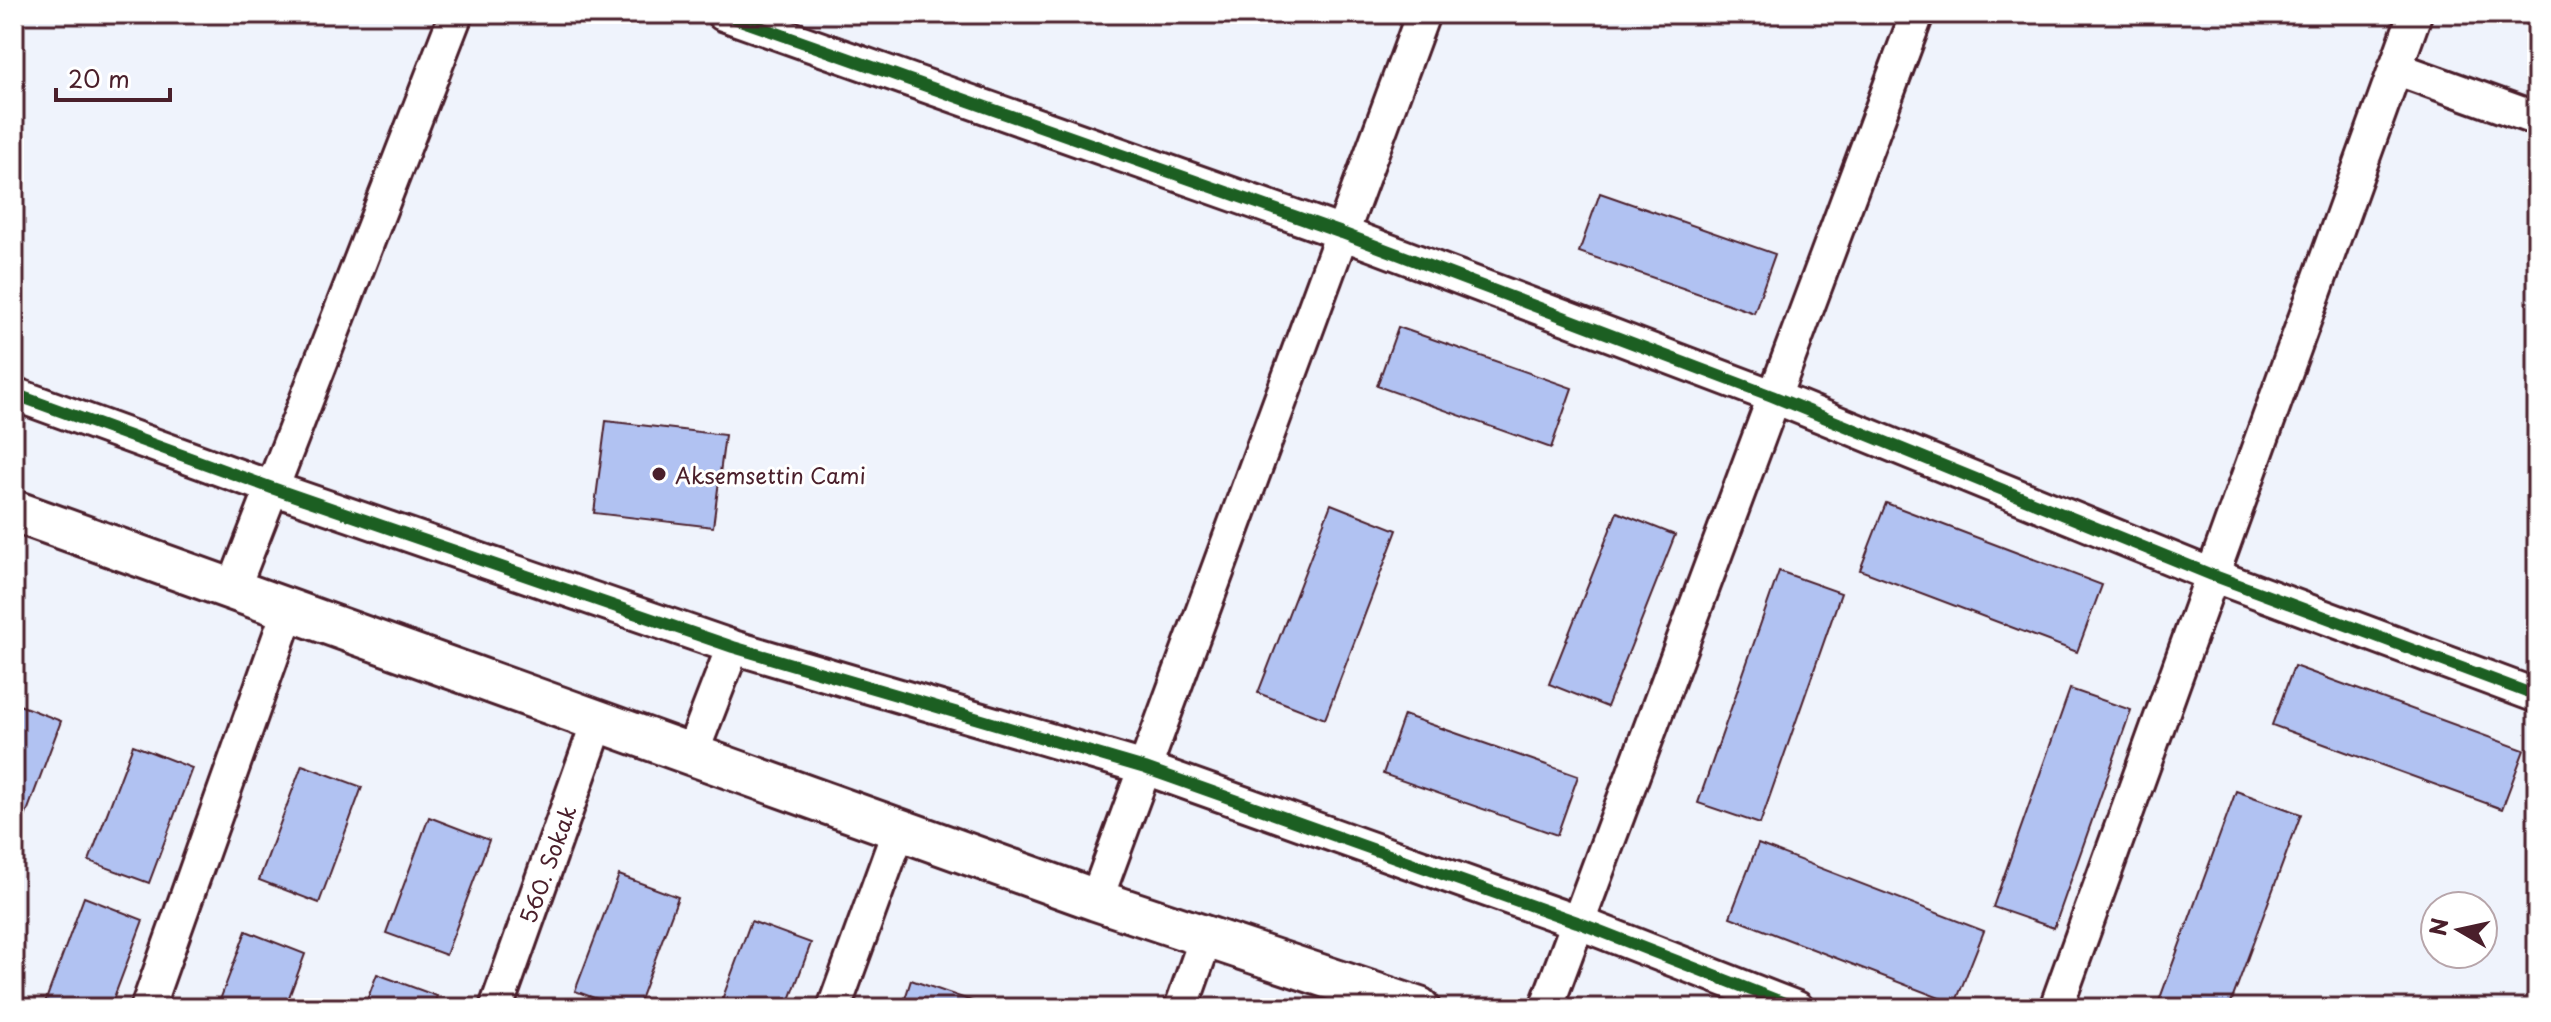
<svg xmlns="http://www.w3.org/2000/svg" width="2551" height="1022" font-family="'Playpen Sans',sans-serif">
	<style>
		.building { fill: #b1c2f2; stroke: #4a1f2b; stroke-width: 2 }
		.lines { fill: none; stroke-linecap: round; stroke-linejoin: round }
		.minor-casing { stroke: #4a1f2b; stroke-width: 38 }
		.tertiary-casing { stroke: #4a1f2b; stroke-width: 46 }
		.minor { stroke: #fff; stroke-width: 32 }
		.tertiary { stroke: #fff; stroke-width: 40 }
		.cycleway-casing { stroke: #fff; stroke-width: 17 }
		.cycleway { stroke: #1b5e20; stroke-width: 12 }
		.poi-dot { fill: #4a1f2b; stroke: #fff; stroke-width: 3 }
		.labels { text-anchor: middle; dominant-baseline: central; stroke-width: 6; stroke-linejoin: round; paint-order: stroke }
		.poi-label { font-size: 22px; fill: #4a1f2b; stroke: #fff; text-anchor: start }
		.street-label { font-size: 22px; fill: #4a1f2b; stroke: #fff }
	</style>
	<rect width="100%" height="100%" fill="#eff3fc"/>
	<filter id="ink" filterUnits="userSpaceOnUse"><feTurbulence type="fractalNoise" baseFrequency=".0125" numOctaves="2"/><feDisplacementMap in="SourceGraphic" scale="16" xChannelSelector="R" yChannelSelector="G"/><feConvolveMatrix kernelMatrix="1 2 1 2 8 2 1 2 1" color-interpolation-filters="sRGB"/></filter>
	<g filter="url(#ink)">
		<path class="building" d="M1600 193 1775 254 1754 313 1579 252Z
			M1398 327 1572 388 1551 448 1377 386Z
			M606 421 725 435 713 527 594 513Z
			M1886 503 2102 585 2077 652 1860 570Z
			M1331 504 1397 530 1325 719 1258 693Z
			M1617 512 1675 535 1607 707 1549 684Z
			M1779 571 1841 593 1760 824 1698 803Z
			M2294 666 2524 750 2502 809 2272 725Z
			M2070 689 2131 710 2054 928 1993 907Z
			M14 703 61 721 18 836 14 835Z
			M1404 715 1578 776 1557 835 1383 774Z
			M133 745 192 768 149 883 89 861Z
			M302 765 362 787 319 903 259 880Z
			M2236 791 2301 814 2229 1008H2177L2159 1001Z
			M429 817 489 840 446 955 386 933Z
			M1758 844 1984 931 1955 1004 1730 917Z
			M619 875 678 897 637 1008H622L575 991Z
			M84 897 143 920 110 1008H43Z
			M751 921 811 943 787 1008H719Z
			M246 931 305 954 285 1008H217Z
			M377 974 437 996 432 1008H364Z
			M911 980 975 1002 973 1008H902Z"/>
		<g class="lines">
			<defs>
				<path id="minor" d="M723 14 1342 233 1772 396 2212 575 2537 696
					M2395 68 2537 119
					M14 394 272 488 733 647 1145 768 1577 922 1797 1008
					M233 589 456 14
					M692 753 733 647
					M1096 900 1423 14
					M147 1008 289 609
					M496 1008 599 719
					M834 1008 900 827
					M1181 1008 1207 935
					M1546 1008 1917 14
					M2056 1008 2415 14"/>
				<path id="tertiary" d="M14 511 1096 900 1419 1008"/>
			</defs>
			<use href="#minor" class="minor-casing"/>
			<use href="#tertiary" class="tertiary-casing"/>
			<use href="#minor" class="minor"/>
			<use href="#tertiary" class="tertiary"/>
			<defs>
				<path id="cycleway" d="M723 14 1342 233 1772 396 2212 575 2537 696
					M14 394 272 488 733 647 1145 768 1577 922 1797 1008"/>
			</defs>
			<use href="#cycleway" class="cycleway-casing"/>
			<use href="#cycleway" class="cycleway"/>
		</g>
	</g>
	<circle class="poi-dot" cx="659" cy="474" r="8"/>
	<g class="labels">
		<g class="poi-label">
			<text x="675" y="474">Aksemsettin Cami</text>
		</g>
		<g class="street-label">
			<text transform="translate(547 864) rotate(-70)">560. Sokak</text>
		</g>
	</g>
	<rect width="2551" height="1022" fill="none" stroke="#fff" stroke-width="48"/>
	<rect x="24" y="24" width="2503" height="974" fill="none" stroke="#4a1f2b" stroke-width="3" filter="url(#ink)"/>
	<g transform="translate(2459 930) rotate(279)"><circle r="38" fill="#ffffff" stroke="#b7a5aa" stroke-width="2"/>
	<path d="M0-6L14 30L0 20L-14 30Z" fill="#4a1f2b"/>
	<text y="-12" font-size="22" font-weight="bold" text-anchor="middle" fill="#4a1f2b">N</text>
	</g>
	<path d="M56 88v12h114v-12" fill="none" stroke="#4a1f2b" stroke-width="4"/>
	<text x="68" y="88" font-size="24" fill="#4a1f2b" stroke="#ffffff" stroke-width="6" paint-order="stroke">20 m</text>
</svg>
